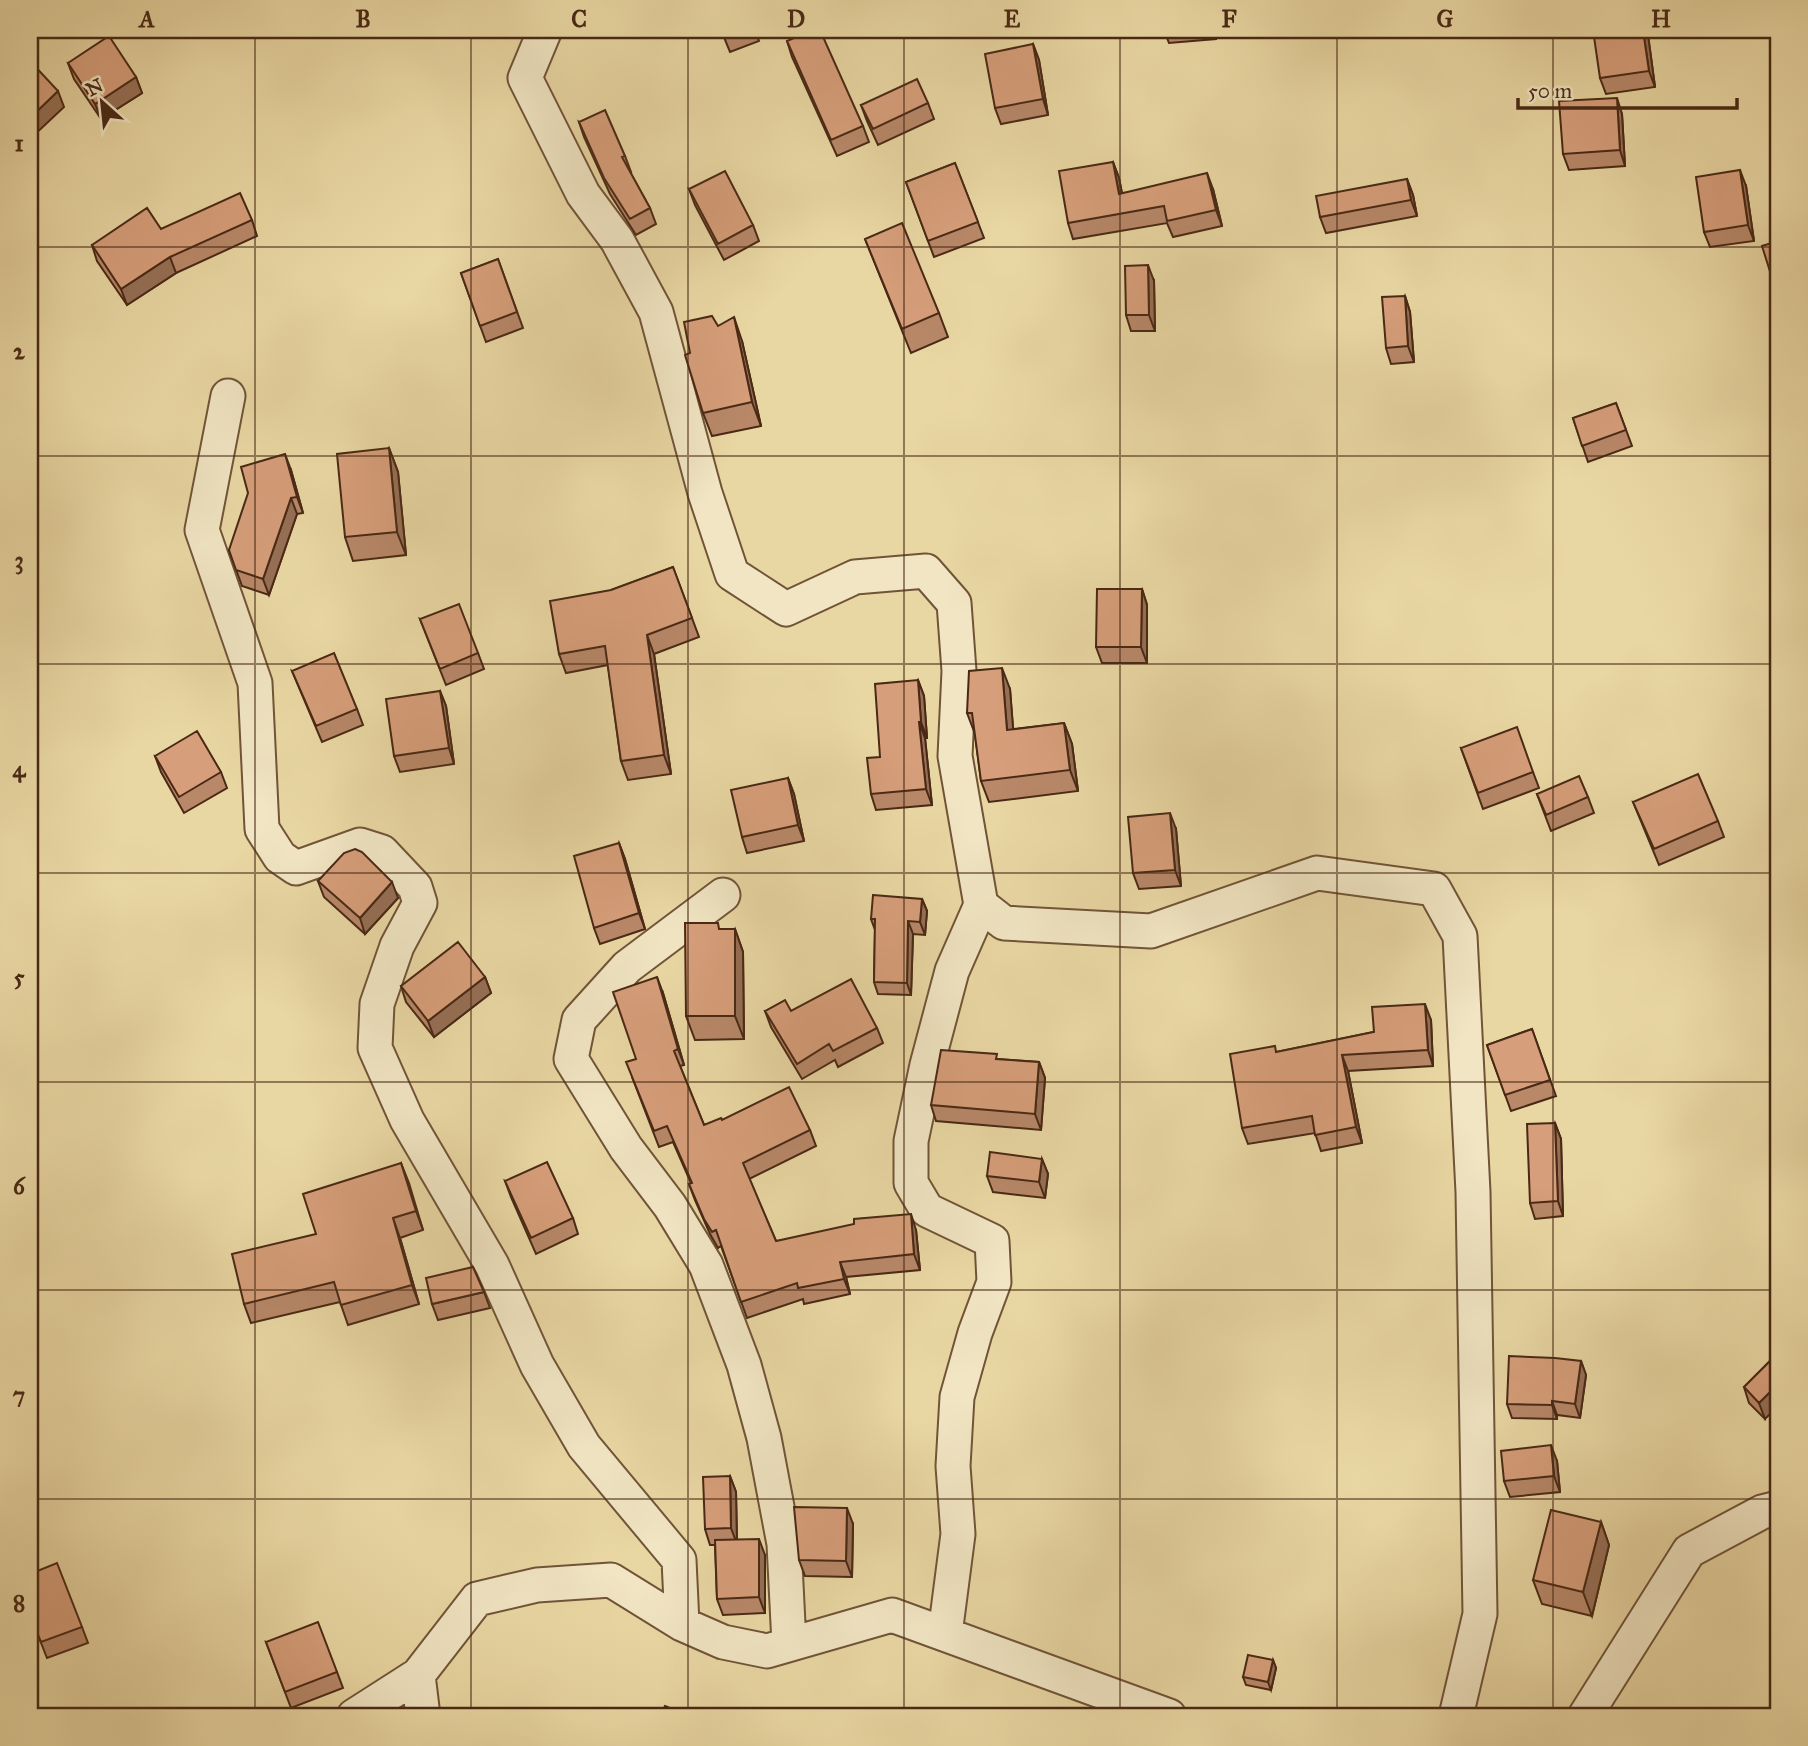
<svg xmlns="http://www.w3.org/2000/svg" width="1808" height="1746" font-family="'IM FELL Great Primer',serif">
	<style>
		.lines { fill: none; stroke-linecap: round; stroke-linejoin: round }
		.street-casing { stroke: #715438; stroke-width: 37 }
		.street { stroke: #f1e5c3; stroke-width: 33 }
		.wall { fill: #b88869; stroke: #492915; stroke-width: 2 }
		.shaded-wall { fill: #966f55; stroke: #492915; stroke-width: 2 }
		.building { fill: #d69e7a; stroke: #492915; stroke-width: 2 }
		.grid { fill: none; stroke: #492915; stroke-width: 2; stroke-opacity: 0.55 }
		.neatline { fill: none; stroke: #492915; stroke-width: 2.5 }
		.grid-label { font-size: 23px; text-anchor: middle; font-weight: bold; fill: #492915 }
	</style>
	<rect width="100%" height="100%" fill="#e9d7a3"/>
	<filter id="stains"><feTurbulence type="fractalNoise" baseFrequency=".00286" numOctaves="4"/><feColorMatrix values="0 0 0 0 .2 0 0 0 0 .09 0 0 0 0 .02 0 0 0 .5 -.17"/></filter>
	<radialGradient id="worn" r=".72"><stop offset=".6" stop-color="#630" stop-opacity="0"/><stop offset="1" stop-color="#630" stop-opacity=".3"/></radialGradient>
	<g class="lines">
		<defs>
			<path id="street" d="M545 30 525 78 583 194 617 240 656 312 705 493 732 574 786 609 855 577 926 571 954 603 959 671 955 756 981 905 1004 923 1151 931 1317 873 1434 889 1460 936 1473 1192 1480 1614 1456 1716
				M228 396 202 530 255 683 262 829 280 857 296 868 360 845 382 852 415 887 420 903 397 946 377 1004 375 1048 407 1120 492 1265 537 1365 584 1446 679 1560 682 1624
				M723 895 627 967 579 1020 571 1059 626 1148 670 1206 706 1265 744 1365 764 1438 784 1544 789 1644
				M945 1634 958 1534 953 1466 957 1397 975 1333 994 1282 992 1241 927 1210 911 1183V1141L927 1065 952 971 981 905
				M418 1675 423 1716
				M354 1716 418 1675 477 1599 537 1585 611 1580 682 1624 723 1642 767 1651 892 1615 1169 1716
				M1585 1716 1689 1551 1762 1512 1778 1508"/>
		</defs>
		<use href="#street" class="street-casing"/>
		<use href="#street" class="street"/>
	</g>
	<path class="wall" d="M721 30H755L759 41 730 52Z
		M1164 30H1215L1216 39 1169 43Z
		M1648 35 1655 87 1606 94 1600 78Z
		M787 41 863 126 869 142 837 156 792 57Z
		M1033 44 1039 60 1048 115 1001 124 995 108Z
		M68 63 136 77 142 93 101 119 74 79Z
		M928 103 934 119 878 145 867 121 861 105Z
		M1622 114 1625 166 1569 170 1563 154Z
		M579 122 625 156 631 172H630L650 208 656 224 636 235 610 194 584 137Z
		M1113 162 1119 178 1122 193 1213 189 1222 226 1173 237 1167 223 1073 239 1068 223Z
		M955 163 984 238 934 257 906 182Z
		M1407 179 1413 195 1417 216 1326 233 1320 217Z
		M1746 186 1754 241 1710 247 1704 232Z
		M689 189 753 225 759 241 724 260 695 205Z
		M252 220 257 236 176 273 127 305 97 261 92 245 161 229Z
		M865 239 939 313 948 337 911 353Z
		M498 259 523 328 486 342 461 273Z
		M1154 281 1155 331H1131L1126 315Z
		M1405 296 1410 312 1414 362 1391 364 1386 348Z
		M718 326 742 341 761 426 712 436 703 413 690 353Z
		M1616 403 1632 446 1588 462 1573 418Z
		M389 448 398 472 406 555 353 561 345 537Z
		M291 470 303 513 297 514 269 595 242 586 229 550Z
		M673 567 699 637 654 654 671 774 628 780 621 761 608 665 566 673 559 654 611 590Z
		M1142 589 1147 605V663H1102L1096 647Z
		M420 619 478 653 484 669 446 685Z
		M292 671 357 709 363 725 322 742Z
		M918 680 924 696 927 738H925L932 805 876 810 871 794 880 757Z
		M1010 689 1013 729 1064 723 1072 744 1078 791 989 802 981 781 975 734 967 713Z
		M440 691 446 706 454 764 400 772 394 756Z
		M1461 748 1533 772 1539 788 1483 809Z
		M155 756 221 772 227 788 184 813 161 772Z
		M788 778 794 794 804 841 747 853 742 837Z
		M1537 794 1588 797 1594 813 1551 831Z
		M1633 802 1718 821 1724 837 1659 865Z
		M1176 829 1181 886 1139 889 1133 873Z
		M619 843 625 859 645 929 600 944 594 928Z
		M318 881 398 898 365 934 324 897Z
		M922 899 927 911 925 935 913 934 911 995 878 994 874 982 875 930 871 919Z
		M735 929 743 952 744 1039 695 1040 686 1016Z
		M485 977 491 993 434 1037 406 1002 401 986Z
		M663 993 684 1065 680 1066 704 1125 722 1120 810 1130 816 1146 749 1179 776 1241 916 1230 920 1270 846 1277 850 1294 804 1304 803 1299 747 1318 721 1246 718 1248 710 1234 695 1200 689 1184 691 1183 673 1142 659 1147 632 1077 636 1059Z
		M765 1011H791L877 1028 883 1043 838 1067 835 1060 802 1079 771 1027Z
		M1431 1020 1433 1066 1348 1071 1362 1143 1321 1151 1315 1133 1248 1144 1242 1128 1277 1052Z
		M1532 1029 1556 1096 1511 1111 1487 1045Z
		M998 1059 1039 1062 1045 1078 1041 1130 936 1121 931 1105Z
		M1555 1123 1561 1139 1563 1216 1535 1219 1530 1203Z
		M1042 1159 1048 1174 1045 1198 993 1192 987 1176Z
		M401 1163 423 1230 400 1238 419 1304 348 1325 340 1302 251 1323 244 1304 316 1234Z
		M505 1181 573 1218 578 1234 536 1254 511 1197Z
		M484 1292 490 1308 438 1320 432 1304Z
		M1775 1356 1765 1419 1749 1403 1744 1387Z
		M1581 1361 1586 1375 1580 1418 1557 1415V1419L1512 1418 1507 1404Z
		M1557 1461 1560 1492 1510 1497 1504 1481Z
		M730 1476 736 1492 737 1540 765 1555V1613L723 1615 717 1599 715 1545H710L705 1529Z
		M1601 1522 1609 1545 1592 1616 1542 1604 1533 1580Z
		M853 1524 852 1577 805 1576 799 1560Z
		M30 1615 82 1627 88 1643 47 1658Z
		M266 1642 337 1672 343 1688 291 1708Z
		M1273 1660 1276 1668 1271 1690 1246 1685 1243 1677Z"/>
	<path class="shaded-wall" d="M1643 30H1646L1648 35 1655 87 1649 71Z
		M1033 44 1039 60 1048 115 1043 99Z
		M136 77 142 93 101 119 95 104Z
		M58 91 64 107 30 139V118Z
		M1617 98 1622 114 1625 166 1620 150Z
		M1113 162 1119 178 1125 210 1119 194Z
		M1740 170 1746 186 1754 241 1748 225Z
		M1207 173 1213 189 1222 226 1216 210Z
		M1407 179 1413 195 1417 216 1411 200Z
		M170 257 176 273 127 305 121 289Z
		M1148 265 1154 281 1155 331 1149 315Z
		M1405 296 1410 312 1414 362 1408 346Z
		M734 317 742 341 761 426 752 402Z
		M389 448 398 472 406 555 397 532Z
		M285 454 291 470 303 513 297 497Z
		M291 498 297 514 269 595 263 579Z
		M1142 589 1147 605V663L1141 647Z
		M647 635 654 654 671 774 664 755Z
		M1002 668 1010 689 1015 752 1007 730Z
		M918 680 924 696 927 738 921 722Z
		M440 691 446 706 454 764 449 748Z
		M919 722 925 738 932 805 926 789Z
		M1064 723 1072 744 1078 791 1070 770Z
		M788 778 794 794 804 841 798 825Z
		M1170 813 1176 829 1181 886 1175 870Z
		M619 843 625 859 645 929 639 913Z
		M392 882 398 898 365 934 360 918Z
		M922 899 927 911 925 935 920 922Z
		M908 921 913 934 911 995 907 983Z
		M735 929 743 952 744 1039 735 1016Z
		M485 977 491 993 434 1037 428 1021Z
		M657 977 663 993 684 1065 678 1049Z
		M1425 1004 1431 1020 1433 1066 1428 1050Z
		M1342 1055 1348 1071 1362 1143 1356 1127Z
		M1039 1062 1045 1078 1041 1130 1035 1114Z
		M1555 1123 1561 1139 1563 1216 1558 1201Z
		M1042 1159 1048 1174 1045 1198 1039 1182Z
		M401 1163 409 1183 423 1230 416 1211Z
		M911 1214 916 1230 920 1270 914 1254Z
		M393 1218 400 1238 419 1304 412 1285Z
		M840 1262 846 1277 850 1294 844 1279Z
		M1581 1361 1586 1375 1580 1418 1575 1404Z
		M1778 1384V1406L1765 1419 1759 1403Z
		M1552 1401 1557 1415V1419L1552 1405Z
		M1551 1445 1557 1461 1560 1492 1554 1476Z
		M730 1476 736 1492 737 1544 731 1528Z
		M847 1508 853 1524 852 1577 846 1561Z
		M1601 1522 1609 1545 1592 1616 1583 1592Z
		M759 1539 765 1555V1613L759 1597Z
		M1273 1660 1276 1668 1271 1690 1268 1682Z"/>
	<path class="building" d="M721 30H740L724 36Z
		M812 30H820L863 126 831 140 787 41Z
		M1593 30H1643L1649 71 1600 78Z
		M109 36 136 77 95 104 68 63Z
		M1033 44 1043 99 995 108 985 54Z
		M30 61 58 91 30 118Z
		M917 79 928 103 873 129 861 105Z
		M1617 98 1620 150 1563 154 1559 101Z
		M605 110 625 156 622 157 650 208 630 219 604 178 579 122Z
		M1113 162 1119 194 1207 173 1216 210 1167 221 1164 206 1068 223 1059 171Z
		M955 163 978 222 928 241 906 182Z
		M1740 170 1748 225 1704 232 1696 177Z
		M725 171 753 225 718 244 689 189Z
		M1407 179 1411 200 1320 217 1316 196Z
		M240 193 252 220 170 257 121 289 92 245 147 208 161 229Z
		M902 223 939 313 902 329 865 239Z
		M1778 241V297L1762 246Z
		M498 259 517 312 480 326 461 273Z
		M1148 265 1149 315H1126L1125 266Z
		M1405 296 1408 346 1386 348 1382 297Z
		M712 316 718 326 734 317 752 402 703 413 685 355 690 353 684 322Z
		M1616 403 1626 430 1582 446 1573 418Z
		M389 448 397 532 345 537 337 454Z
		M285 454 297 497 291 498 263 579 236 570 229 550 248 493 241 467Z
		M673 567 692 618 647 635 664 755 621 761 605 646 559 654 550 601 611 590Z
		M1097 589H1142L1141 647H1096Z
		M459 604 478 653 440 669 420 619Z
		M334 653 357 709 316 726 292 671Z
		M1002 668 1007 730 1064 723 1070 770 981 781 972 713H967L969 671Z
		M918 680 921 722H919L926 789 871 794 867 758 880 757 875 684Z
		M440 691 449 748 394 756 386 699Z
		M1517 727 1533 772 1478 793 1461 748Z
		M197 731 221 772 179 797 155 756Z
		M1698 774 1718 821 1654 849 1633 802Z
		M1579 776 1588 797 1546 815 1537 794Z
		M788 778 798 825 742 837 731 790Z
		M1170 813 1175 870 1133 873 1128 817Z
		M619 843 639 913 594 928 574 856Z
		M355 849 362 852 392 882 360 918 318 881 344 853Z
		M873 895 922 899 920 922 908 921 907 983 874 982 875 919H871Z
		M685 923H718L719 929H735V1016H686Z
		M458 942 485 977 428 1021 401 986Z
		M657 977 678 1049 674 1051 704 1125 721 1118 722 1120 789 1087 810 1130 743 1163 776 1241 854 1224V1219L911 1214 914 1254 840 1262 844 1279 798 1288 797 1283 741 1302 716 1230 712 1232 704 1219 689 1184 692 1183 667 1126 654 1131 626 1062 636 1059 613 992Z
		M851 979 877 1028 833 1051 829 1044 797 1064 765 1011 785 1000 791 1011Z
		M1425 1004 1428 1050 1342 1055 1356 1127 1315 1135 1312 1116 1242 1128 1230 1054 1275 1046 1276 1052 1374 1032 1372 1007Z
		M1532 1029 1550 1080 1505 1095 1487 1045Z
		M941 1050 997 1054 996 1059 1039 1062 1035 1114 931 1105Z
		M1555 1123 1558 1201 1530 1203 1527 1124Z
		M990 1152 1042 1159 1039 1182 987 1176Z
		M547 1162 573 1218 531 1238 505 1181Z
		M401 1163 416 1211 393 1218 412 1285 341 1305 334 1282 244 1304 232 1254 316 1234 303 1194Z
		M473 1267 484 1292 432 1304 426 1278Z
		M1509 1356 1555 1358 1581 1361 1575 1404 1552 1401V1405L1507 1404Z
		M1775 1356 1778 1359V1384L1759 1403 1744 1387Z
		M1551 1445 1554 1476 1504 1481 1501 1451Z
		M730 1476 731 1528 705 1529 703 1477Z
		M794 1507 847 1508 846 1561 799 1560Z
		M1551 1510 1601 1522 1583 1592 1533 1580Z
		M759 1539V1597L717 1599 715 1540Z
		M57 1563 82 1627 41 1642 30 1614V1574Z
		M318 1622 337 1672 285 1692 266 1642Z
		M1248 1655 1273 1660 1268 1682 1243 1677Z
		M665 1706 689 1716H660Z"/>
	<path class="grid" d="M255 30V1716M471 30V1716M688 30V1716M904 30V1716M1120 30V1716M1337 30V1716M1553 30V1716M30 247H1778M30 456H1778M30 664H1778M30 873H1778M30 1082H1778M30 1290H1778M30 1499H1778"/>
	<rect width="1808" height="1746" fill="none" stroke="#e9d7a3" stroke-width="77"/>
	<g transform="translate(102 102) rotate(333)" stroke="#f1e5c3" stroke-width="5" paint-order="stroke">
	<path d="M0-5L12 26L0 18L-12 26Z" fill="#492915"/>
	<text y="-10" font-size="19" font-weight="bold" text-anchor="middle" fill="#492915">N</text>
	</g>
	<path d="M1518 98v10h219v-10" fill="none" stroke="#492915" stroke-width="3.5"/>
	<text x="1528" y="98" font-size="21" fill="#492915" stroke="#f1e5c3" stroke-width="5" paint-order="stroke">50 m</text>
	<rect x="38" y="38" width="1732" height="1670" class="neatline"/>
	<g class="grid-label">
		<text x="147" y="27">A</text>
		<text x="363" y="27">B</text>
		<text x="579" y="27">C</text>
		<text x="796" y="27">D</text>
		<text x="1012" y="27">E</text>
		<text x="1229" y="27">F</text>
		<text x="1445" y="27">G</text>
		<text x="1661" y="27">H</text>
		<text x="19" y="151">1</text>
		<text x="19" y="359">2</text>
		<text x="19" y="568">3</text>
		<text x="19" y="777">4</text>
		<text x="19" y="985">5</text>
		<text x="19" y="1194">6</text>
		<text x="19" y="1403">7</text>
		<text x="19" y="1611">8</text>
	</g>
	<rect width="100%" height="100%" filter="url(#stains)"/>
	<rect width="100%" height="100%" fill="url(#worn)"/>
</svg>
